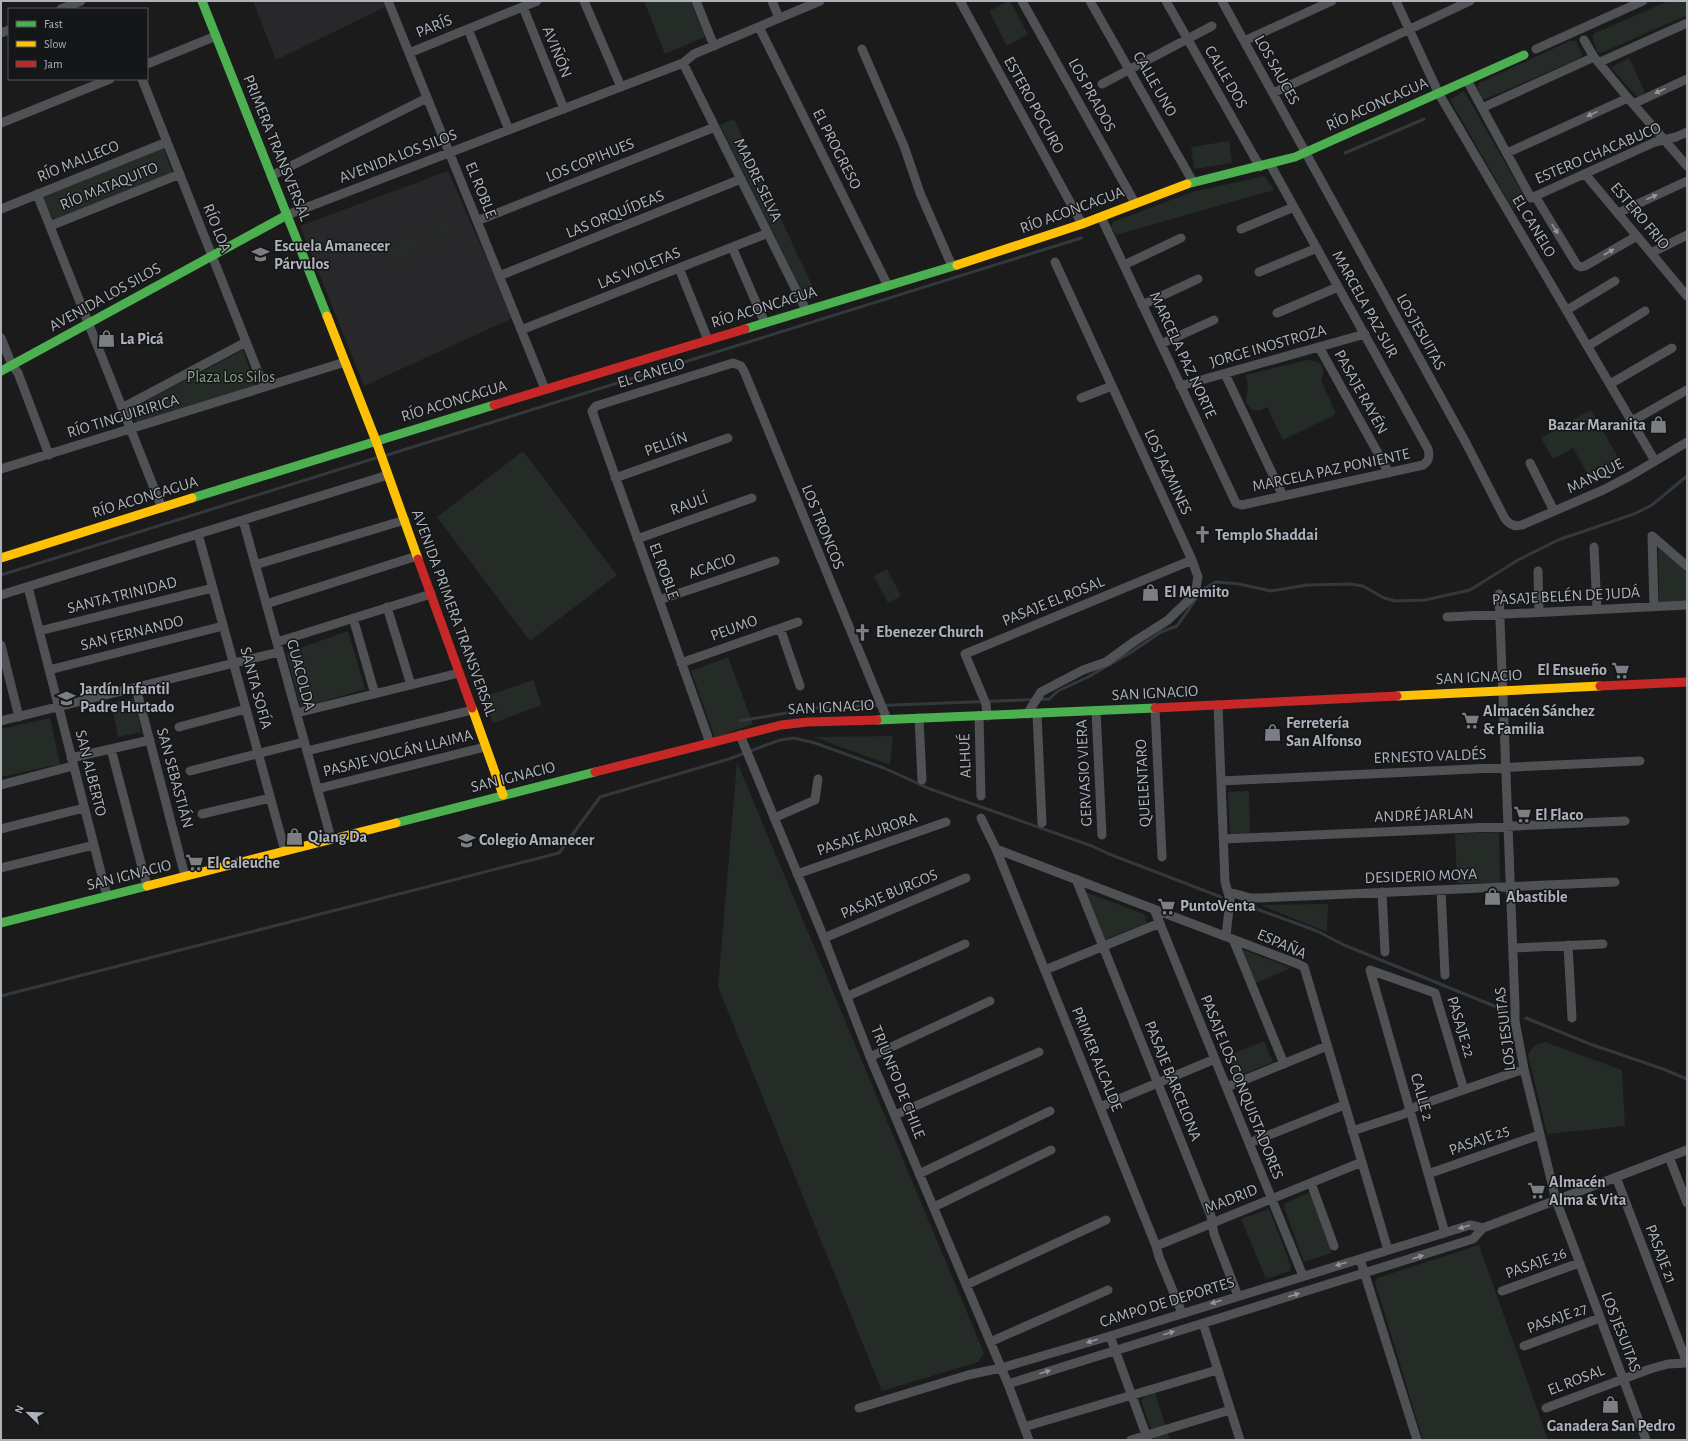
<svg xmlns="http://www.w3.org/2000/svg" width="1688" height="1441" font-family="'Alegreya Sans',sans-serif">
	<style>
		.built { fill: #28282a }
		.green { fill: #252b26 }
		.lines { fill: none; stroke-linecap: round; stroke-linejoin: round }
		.stream { stroke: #31393f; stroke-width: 3 }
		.street { stroke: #505154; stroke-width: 9 }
		.fast { stroke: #4caf50; stroke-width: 9 }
		.slow { stroke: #ffc107; stroke-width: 9 }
		.jam { stroke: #c62828; stroke-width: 9 }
		.oneway { fill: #92969c }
		.labels { text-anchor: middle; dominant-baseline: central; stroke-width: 3; stroke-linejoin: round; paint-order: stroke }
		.street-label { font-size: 16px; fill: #aeb3bb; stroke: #151618 }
		.poi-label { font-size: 16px; font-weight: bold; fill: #aeb3bb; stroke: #151618; text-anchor: start }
		.park-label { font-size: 16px; fill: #88a487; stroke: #151618 }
	</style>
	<rect width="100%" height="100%" fill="#1b1b1c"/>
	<path class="built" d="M253 1H382L385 7 276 60Z
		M448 171 513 318 364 386 300 226Z"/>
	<path class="green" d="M644 1H690L705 37 665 54Z
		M1008 1H1010L1028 34 1007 46 989 11Z
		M1668 1H1687V15L1601 53 1597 52 1593 39V34Z
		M1570 41H1576L1582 54 1580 58 1486 99H1482L1477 87 1479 83Z
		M1629 58 1645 92 1638 98 1611 68Z
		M1464 91 1527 201 1513 209 1450 100Z
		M734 119 817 296 806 299 720 125Z
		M1229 141 1232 163 1194 169 1191 147Z
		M163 147 173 174 56 222 51 220 41 199 44 195Z
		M1265 176 1274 190 1116 235 1111 227 1113 222 1192 192Z
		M446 221 451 231 431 241 426 230Z
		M414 232 423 249 392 265 383 247Z
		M243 350 256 388 137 423 131 409Z
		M1306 360C1320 360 1327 366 1321 380L1336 414 1283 440 1267 407 1259 411 1251 409 1246 402 1248 386 1246 375Z
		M1591 410 1623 466 1593 483 1573 448 1553 459 1541 438Z
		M523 451 617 575 530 641 437 517Z
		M1658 544 1687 570V603L1659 604Z
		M887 569 901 596 888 603 874 576Z
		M348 631 365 689 301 708 286 653Z
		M728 657 753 724 715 738 691 671Z
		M533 680 542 705 493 723 484 697Z
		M134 698 141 732 118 737 111 703Z
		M50 718 60 764 1 777V729Z
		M893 736 890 765 814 737Z
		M737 762 984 1353 978 1362 882 1391 718 987Z
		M1249 791 1250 834 1230 835 1228 792Z
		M1499 832 1500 883H1457L1455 834Z
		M1085 892 1144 914 1147 923 1104 940Z
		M1328 904 1327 932 1260 905Z
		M1239 948 1291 968 1254 984Z
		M1264 1041 1273 1062 1236 1077 1228 1056Z
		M1545 1042 1622 1070 1625 1126 1547 1134 1528 1055C1532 1046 1535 1044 1545 1042Z
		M1311 1192 1332 1253 1304 1262 1284 1207 1285 1203Z
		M1269 1209 1291 1266 1290 1271 1266 1279 1241 1219Z
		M1479 1245 1548 1440H1423L1375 1282 1377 1278Z
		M1155 1393 1170 1440H1155L1141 1401 1144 1397Z"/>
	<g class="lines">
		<path class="stream" d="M1345 153 1424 119
			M384 456 1081 238
			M1 575 379 457
			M740 721 815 708 1049 699 1058 691 1088 677 1130 653 1161 632 1177 626 1203 589 1216 582 1239 584 1271 591 1307 585 1350 584 1363 586 1384 598 1395 601 1425 600 1470 590 1518 560 1558 540 1634 514 1652 505 1687 476
			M1240 903 1317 931 1344 945 1504 1010
			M1 996 559 853 600 797 729 759 780 740 794 738 815 743 884 768 930 789 1092 846 1109 854 1221 897
			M1526 1018 1590 1044 1663 1069 1687 1079"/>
		<path class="street" d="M388 1 545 389
			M584 1 621 87
			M696 1 714 46
			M772 1 779 18
			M960 1 1082 224
			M1022 1 1135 203
			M1090 1 1193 182
			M1166 1 1260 167
			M1222 1 1466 443 1504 517C1508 524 1514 527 1522 525L1603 490 1630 476 1687 442
			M1396 1 1439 94 1655 461
			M523 7 564 109
			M61 9 81 1
			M759 27 888 286
			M468 29 509 130
			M1 33 9 30
			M1584 40 1594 57 1628 98 1687 166
			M1244 41 1332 1
			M862 49 904 146 920 193 952 266
			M1536 49 1643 1
			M409 53 537 1
			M1600 62 1687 23
			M683 63 806 310
			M147 64 216 36
			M142 79 264 387
			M1468 82 1531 198 1655 142 1676 137 1687 132
			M1102 84 1212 26
			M1273 93 1470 1
			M1633 104 1687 79
			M1482 108 1594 57
			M1 123 110 79
			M1507 153 1628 98
			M1585 174 1687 296
			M271 176 427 98
			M37 194 162 508
			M1535 196 1577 265 1581 267 1585 266 1637 236
			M1 209 167 142
			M1618 213 1687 181
			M287 215 683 63 694 54 820 1
			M1101 217 1236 503 1242 505 1423 465C1429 461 1430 456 1428 449L1270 164
			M477 221 715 127
			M50 226 180 174
			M1241 229 1294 207
			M732 247 765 323
			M1651 253 1687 235
			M1124 265 1181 238
			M679 268 708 340
			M1259 272 1317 248
			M499 276 741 179
			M1142 305 1198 279
			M1567 310 1615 281
			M1277 313 1338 287
			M521 330 768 233
			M1 338 12 365 18 373 49 455
			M1161 344 1214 320
			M1588 346 1645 311
			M1319 347 1389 473
			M1225 374 1283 496
			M1610 384 1672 348
			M1180 386 1365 334
			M1081 398 1112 386
			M122 408 246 342
			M1632 421 1687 390
			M1530 463 1554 511
			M1 469 345 362
			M615 478 728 438
			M243 520 331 838
			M198 534 285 851
			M1652 536 1654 606
			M1652 536 1687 566
			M637 539 752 498
			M1594 547 1597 609
			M255 565 405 520
			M1538 571 1539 612
			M28 587 107 896
			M1499 594 1515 1006V1021L1524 1069 1556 1200 1646 1440
			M1 595 388 475
			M659 600 775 561
			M266 604 417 556
			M387 607 411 685
			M1447 617 1687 605
			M353 618 375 694
			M780 628 800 686
			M39 631 213 588
			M277 642 431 594
			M1 645 19 717
			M681 663 798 622
			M49 670 223 626
			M136 688 185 876
			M1218 705 1225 882 1230 900 1226 936
			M1155 708 1162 857
			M1096 711 1102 835
			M297 713 459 673
			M1027 714 1041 692 1083 670 1106 662 1135 641 1168 620 1195 594 1198 577 1192 560 1055 262
			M1037 714 1042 823
			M979 716 981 796
			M987 716 986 704 965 654 1192 560
			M919 718 922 780
			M1 721 279 652
			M179 727 246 709
			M740 735 824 938 870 1057 1008 1384 1029 1440
			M710 743 592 411 596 406 733 363 741 366 744 371 887 719
			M111 749 147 886
			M307 751 472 710
			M71 758 150 740
			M190 771 304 742
			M1221 781 1640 761
			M1 785 73 766
			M317 789 485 747
			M202 814 270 798
			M774 818 815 800 818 779
			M981 818 996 849 1156 1246 1159 1257 1182 1313
			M1 829 84 808
			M1224 839 1625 821
			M996 849 1298 964 1304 967 1388 1250
			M1 868 94 845
			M797 874 946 822
			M1076 879 1211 1216 1214 1234 1238 1296
			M1441 890 1445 975
			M1229 892 1250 898H1259L1615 882
			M1382 892 1385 952
			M1154 909 1303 1276
			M824 938 966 878
			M1233 939 1284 1064
			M1568 945 1572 1018
			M1513 948 1603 944
			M1045 970 1160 923
			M1370 970 1445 1233
			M1370 970 1435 993 1464 1090
			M848 996 965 944
			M870 1057 990 1001
			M1227 1087 1327 1046
			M1100 1107 1215 1059
			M895 1115 1039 1052
			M1352 1131 1404 1114 1417 1106 1524 1069
			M1249 1143 1344 1105
			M1669 1157 1687 1203
			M919 1174 1050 1111
			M1428 1174 1539 1135
			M1616 1177 1687 1363
			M1311 1183 1334 1246
			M934 1207 1051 1150
			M1156 1246 1362 1162
			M1360 1259 1417 1440
			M966 1285 1106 1220
			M1502 1291 1579 1263
			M1203 1323 1240 1440
			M1110 1336 1148 1440
			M990 1342 1108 1290
			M1524 1346 1600 1318
			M1008 1384 1473 1239 1483 1228 1687 1150
			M859 1408 968 1375 1001 1368 1110 1336 1470 1225 1483 1228
			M1546 1408 1650 1369 1668 1364 1687 1363
			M1024 1427 1217 1370
			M1131 1440 1230 1410"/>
		<path class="fast" d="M202 1 327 316
			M1187 184 1295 157 1524 55
			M745 329 957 265
			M1 371 287 215
			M192 498 494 405
			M877 720 1155 708
			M396 823 595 772
			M1 923 147 886"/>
		<path class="slow" d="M957 265 1082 224 1187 184
			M327 316 376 441 418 559
			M1 558 192 498
			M1397 696 1600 686
			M472 708 503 795
			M147 886 396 823"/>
		<path class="jam" d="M494 405 745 329
			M418 559 472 708
			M1600 686 1687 682
			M1155 708 1397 696
			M595 772 781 725 808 722 877 720"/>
	</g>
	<defs><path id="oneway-solid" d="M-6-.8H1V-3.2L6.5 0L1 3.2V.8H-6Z"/></defs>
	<g class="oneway">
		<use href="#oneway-solid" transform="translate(1660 91) rotate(155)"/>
		<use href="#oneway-solid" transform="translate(1592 114) rotate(156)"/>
		<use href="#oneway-solid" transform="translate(1652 197) rotate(-25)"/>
		<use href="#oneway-solid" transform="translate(1555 229) rotate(58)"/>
		<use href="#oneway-solid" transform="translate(1609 252) rotate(-30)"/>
		<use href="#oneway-solid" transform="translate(1464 1227) rotate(164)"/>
		<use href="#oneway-solid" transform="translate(1418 1257) rotate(-18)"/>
		<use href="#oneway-solid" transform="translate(1341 1264) rotate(163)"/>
		<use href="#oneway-solid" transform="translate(1294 1295) rotate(-17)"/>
		<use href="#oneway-solid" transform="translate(1216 1302) rotate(163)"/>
		<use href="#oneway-solid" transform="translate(1169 1333) rotate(-17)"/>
		<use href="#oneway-solid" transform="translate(1092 1341) rotate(163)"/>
		<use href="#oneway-solid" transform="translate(1045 1372) rotate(-18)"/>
	</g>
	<defs>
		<symbol id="school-bare" viewBox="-9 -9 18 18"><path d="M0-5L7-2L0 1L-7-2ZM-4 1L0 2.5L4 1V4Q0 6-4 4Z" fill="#7b7e83" stroke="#151618" stroke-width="2.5" paint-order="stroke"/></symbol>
		<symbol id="shop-bare" viewBox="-9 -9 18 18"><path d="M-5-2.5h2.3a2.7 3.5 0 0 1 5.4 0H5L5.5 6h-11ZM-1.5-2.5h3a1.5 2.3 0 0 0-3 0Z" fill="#7b7e83" stroke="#151618" stroke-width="2.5" paint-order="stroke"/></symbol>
		<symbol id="church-bare" viewBox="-9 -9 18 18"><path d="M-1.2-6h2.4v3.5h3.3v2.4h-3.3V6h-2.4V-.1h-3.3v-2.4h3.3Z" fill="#7b7e83" stroke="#151618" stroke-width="2.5" paint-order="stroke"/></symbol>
		<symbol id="supermarket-bare" viewBox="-9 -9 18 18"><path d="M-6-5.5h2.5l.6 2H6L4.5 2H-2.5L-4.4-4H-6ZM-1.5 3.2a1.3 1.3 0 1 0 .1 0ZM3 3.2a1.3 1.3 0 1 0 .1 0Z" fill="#7b7e83" stroke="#151618" stroke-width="2.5" paint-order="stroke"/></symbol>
	</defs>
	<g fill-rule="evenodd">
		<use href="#school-bare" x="248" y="242" width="25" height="25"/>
		<use href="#shop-bare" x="94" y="326" width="25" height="25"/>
		<use href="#shop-bare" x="1646" y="412" width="25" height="25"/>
		<use href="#church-bare" x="1190" y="522" width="25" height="25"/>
		<use href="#shop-bare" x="1138" y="580" width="25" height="25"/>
		<use href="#church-bare" x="850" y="620" width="25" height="25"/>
		<use href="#supermarket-bare" x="1608" y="658" width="25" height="25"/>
		<use href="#school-bare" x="54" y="686" width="25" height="25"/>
		<use href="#supermarket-bare" x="1458" y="708" width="25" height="25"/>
		<use href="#shop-bare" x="1260" y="720" width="25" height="25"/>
		<use href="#supermarket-bare" x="1510" y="802" width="25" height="25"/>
		<use href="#shop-bare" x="282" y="824" width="25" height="25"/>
		<use href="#school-bare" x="454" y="828" width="25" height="25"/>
		<use href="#supermarket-bare" x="182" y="850" width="25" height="25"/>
		<use href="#shop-bare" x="1480" y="884" width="25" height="25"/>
		<use href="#supermarket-bare" x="1154" y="894" width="25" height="25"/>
		<use href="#supermarket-bare" x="1524" y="1178" width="25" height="25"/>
		<use href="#shop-bare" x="1598" y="1392" width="25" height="25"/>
	</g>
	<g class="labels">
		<g class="street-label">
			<text transform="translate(434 26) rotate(-22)">PARÍS</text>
			<text transform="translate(557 52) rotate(68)">AVIÑÓN</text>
			<text transform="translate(1277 70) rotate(61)">LOS SAUCES</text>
			<text transform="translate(1226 77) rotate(60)">CALLE DOS</text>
			<text transform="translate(1155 84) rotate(60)">CALLE UNO</text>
			<text transform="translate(1092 95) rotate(61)">LOS PRADOS</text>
			<text transform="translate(1377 104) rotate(-24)">RÍO ACONCAGUA</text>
			<text transform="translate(1034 105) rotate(61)">ESTERO POCURO</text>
			<text transform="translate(277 148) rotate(68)">PRIMERA TRANSVERSAL</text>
			<text transform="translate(837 149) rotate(63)">EL PROGRESO</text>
			<text transform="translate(1598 153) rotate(-23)">ESTERO CHACABUCO</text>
			<text transform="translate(398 156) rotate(-21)">AVENIDA LOS SILOS</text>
			<text transform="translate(590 160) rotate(-22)">LOS COPIHUES</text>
			<text transform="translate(78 161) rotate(-22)">RÍO MALLECO</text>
			<text transform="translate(758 180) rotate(64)">MADRE SELVA</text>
			<text transform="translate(109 186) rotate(-22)">RÍO MATAQUITO</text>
			<text transform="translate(481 190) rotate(68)">EL ROBLE</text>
			<text transform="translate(1072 210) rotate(-20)">RÍO ACONCAGUA</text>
			<text transform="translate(615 214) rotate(-22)">LAS ORQUÍDEAS</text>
			<text transform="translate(1640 216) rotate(50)">ESTERO FRIO</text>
			<text transform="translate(1534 226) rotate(59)">EL CANELO</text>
			<text transform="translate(217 228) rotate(68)">RÍO LOA</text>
			<text transform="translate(639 268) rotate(-22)">LAS VIOLETAS</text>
			<text transform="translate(105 297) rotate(-29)">AVENIDA LOS SILOS</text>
			<text transform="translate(1365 304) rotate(61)">MARCELA PAZ SUR</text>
			<text transform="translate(764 307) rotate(-17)">RÍO ACONCAGUA</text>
			<text transform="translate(1421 332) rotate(61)">LOS JESUITAS</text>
			<text transform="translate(1268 346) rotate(-16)">JORGE INOSTROZA</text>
			<text transform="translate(1183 355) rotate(65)">MARCELA PAZ NORTE</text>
			<text transform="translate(651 373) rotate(-17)">EL CANELO</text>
			<text transform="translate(1361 392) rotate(61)">PASAJE RAYÉN</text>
			<text transform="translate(454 401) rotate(-17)">RÍO ACONCAGUA</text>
			<text transform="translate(123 416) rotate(-17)">RÍO TINGUIRIRICA</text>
			<text transform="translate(666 444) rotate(-20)">PELLÍN</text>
			<text transform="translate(1331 470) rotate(-12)">MARCELA PAZ PONIENTE</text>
			<text transform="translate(1168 472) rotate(65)">LOS JAZMINES</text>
			<text transform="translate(1595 476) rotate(-26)">MANQUE</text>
			<text transform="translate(145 497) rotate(-17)">RÍO ACONCAGUA</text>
			<text transform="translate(689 504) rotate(-20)">RAULÍ</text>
			<text transform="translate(823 527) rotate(68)">LOS TRONCOS</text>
			<text transform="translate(712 566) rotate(-19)">ACACIO</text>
			<text transform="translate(664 571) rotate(70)">EL ROBLE</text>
			<text transform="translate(122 595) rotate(-14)">SANTA TRINIDAD</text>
			<text transform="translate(1566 596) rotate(-3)">PASAJE BELÉN DE JUDÁ</text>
			<text transform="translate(1053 601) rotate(-22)">PASAJE EL ROSAL</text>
			<text transform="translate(454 613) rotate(70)">AVENIDA PRIMERA TRANSVERSAL</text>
			<text transform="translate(734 628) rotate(-20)">PEUMO</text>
			<text transform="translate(132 633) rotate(-14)">SAN FERNANDO</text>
			<text transform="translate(301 675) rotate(75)">GUACOLDA</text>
			<text transform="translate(1479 677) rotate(-3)">SAN IGNACIO</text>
			<text transform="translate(256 688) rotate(75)">SANTA SOFÍA</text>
			<text transform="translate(1155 693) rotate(-3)">SAN IGNACIO</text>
			<text transform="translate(831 707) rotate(-3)">SAN IGNACIO</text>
			<text transform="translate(398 753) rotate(-14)">PASAJE VOLCÁN LLAIMA</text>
			<text transform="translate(965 756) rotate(-92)">ALHUÉ</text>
			<text transform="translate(1430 756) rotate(-2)">ERNESTO VALDÉS</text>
			<text transform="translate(91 773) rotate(76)">SAN ALBERTO</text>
			<text transform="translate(1084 773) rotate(-93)">GERVASIO VIERA</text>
			<text transform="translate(513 777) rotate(-14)">SAN IGNACIO</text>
			<text transform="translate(175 778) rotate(75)">SAN SEBASTIÁN</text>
			<text transform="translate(1143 783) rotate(-93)">QUELENTARO</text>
			<text transform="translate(1424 815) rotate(-2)">ANDRÉ JARLAN</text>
			<text transform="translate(867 834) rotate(-19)">PASAJE AURORA</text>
			<text transform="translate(129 875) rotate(-14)">SAN IGNACIO</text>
			<text transform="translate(1421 876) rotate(-2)">DESIDERIO MOYA</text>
			<text transform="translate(889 894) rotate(-23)">PASAJE BURGOS</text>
			<text transform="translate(1282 944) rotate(24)">ESPAÑA</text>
			<text transform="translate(1461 1027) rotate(73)">PASAJE 22</text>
			<text transform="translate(1505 1029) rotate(-97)">LOS JESUITAS</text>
			<text transform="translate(1097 1059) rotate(68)">PRIMER ALCALDE</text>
			<text transform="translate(1173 1081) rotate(68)">PASAJE BARCELONA</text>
			<text transform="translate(898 1082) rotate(68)">TRIUNFO DE CHILE</text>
			<text transform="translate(1242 1087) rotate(68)">PASAJE LOS CONQUISTADORES</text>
			<text transform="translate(1422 1097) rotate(74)">CALLE 2</text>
			<text transform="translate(1479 1140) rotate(-20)">PASAJE 25</text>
			<text transform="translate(1231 1199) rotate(-22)">MADRID</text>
			<text transform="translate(1661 1254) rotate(69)">PASAJE 21</text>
			<text transform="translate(1536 1263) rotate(-20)">PASAJE 26</text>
			<text transform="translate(1167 1302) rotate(-17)">CAMPO DE DEPORTES</text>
			<text transform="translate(1557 1318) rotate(-20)">PASAJE 27</text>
			<text transform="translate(1621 1332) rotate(69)">LOS JESUITAS</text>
			<text transform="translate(1576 1380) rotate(-21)">EL ROSAL</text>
		</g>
		<g class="poi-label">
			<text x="274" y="246">Escuela Amanecer<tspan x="274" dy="18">Párvulos</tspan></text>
			<text x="120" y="339">La Picá</text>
			<text x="1646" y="425" text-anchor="end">Bazar Maranita</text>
			<text x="1215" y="535">Templo Shaddai</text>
			<text x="1164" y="592">El Memito</text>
			<text x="876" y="632">Ebenezer Church</text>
			<text x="1607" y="670" text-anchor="end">El Ensueño</text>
			<text x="80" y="689">Jardín Infantil<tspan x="80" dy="18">Padre Hurtado</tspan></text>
			<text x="1483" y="711">Almacén Sánchez<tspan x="1483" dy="18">&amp; Familia</tspan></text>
			<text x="1286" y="723">Ferretería<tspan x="1286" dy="18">San Alfonso</tspan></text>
			<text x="1535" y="815">El Flaco</text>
			<text x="308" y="837">Qiang Da</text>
			<text x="479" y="840">Colegio Amanecer</text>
			<text x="207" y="863">El Caleuche</text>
			<text x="1506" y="897">Abastible</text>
			<text x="1180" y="906">PuntoVenta</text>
			<text x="1549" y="1182">Almacén<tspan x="1549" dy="18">Alma &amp; Vita</tspan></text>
			<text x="1611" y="1426" text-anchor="middle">Ganadera San Pedro</text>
		</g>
		<g class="park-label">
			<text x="231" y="377">Plaza Los Silos</text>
		</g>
	</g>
	<rect width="1688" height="1441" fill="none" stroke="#aeb3bb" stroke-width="4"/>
	<rect x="8" y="8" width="140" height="72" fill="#151618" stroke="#525559"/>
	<rect x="16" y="21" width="20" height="6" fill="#4caf50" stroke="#525559"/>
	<text x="44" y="28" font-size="12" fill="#aeb3bb">Fast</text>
	<rect x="16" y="41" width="20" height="6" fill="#ffc107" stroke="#525559"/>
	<text x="44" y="48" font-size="12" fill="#aeb3bb">Slow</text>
	<rect x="16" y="61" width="20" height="6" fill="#c62828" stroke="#525559"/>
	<text x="44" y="68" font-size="12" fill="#aeb3bb">Jam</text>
	<g transform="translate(28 1413) rotate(293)" stroke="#151618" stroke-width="3" paint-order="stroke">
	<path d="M0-3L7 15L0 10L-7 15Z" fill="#aeb3bb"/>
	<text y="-6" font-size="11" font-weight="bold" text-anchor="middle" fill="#aeb3bb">N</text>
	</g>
</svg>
